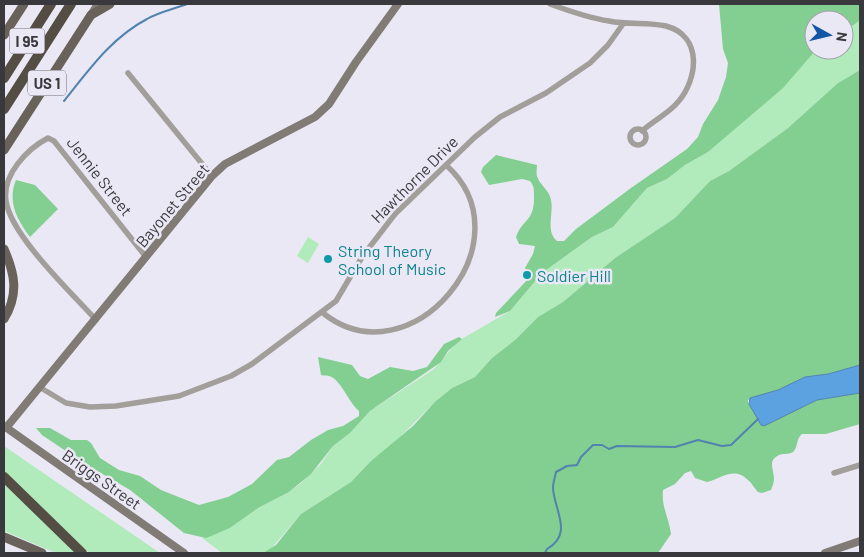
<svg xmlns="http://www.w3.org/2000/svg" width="864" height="557" font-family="Barlow,sans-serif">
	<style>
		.green { fill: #b1ebbb }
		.forest { fill: #82cf91 }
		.water { fill: #5ca1e0; stroke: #5282af }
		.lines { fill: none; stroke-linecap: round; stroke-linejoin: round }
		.stream { stroke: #5282af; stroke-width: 2 }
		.street { stroke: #a29f9b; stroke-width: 5.5 }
		.secondary { stroke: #807b75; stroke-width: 8 }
		.primary { stroke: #68625a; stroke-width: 9 }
		.highway { stroke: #534d44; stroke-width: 10 }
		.culture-dot { fill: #0f9aa8; stroke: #eae8f4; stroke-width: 2 }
		.labels { text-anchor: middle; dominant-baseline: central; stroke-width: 5; stroke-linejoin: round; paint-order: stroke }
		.shield { fill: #eae8f4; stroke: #6e6d74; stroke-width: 1 }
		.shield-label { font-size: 15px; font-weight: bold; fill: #39383d }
		.street-label { font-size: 16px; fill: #39383d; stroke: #eae8f4 }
		.culture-label { font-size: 16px; fill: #0d838f; stroke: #eae8f4; text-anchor: start }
	</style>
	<rect width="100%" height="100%" fill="#eae8f4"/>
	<path class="green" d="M720 4H860V70L838 83 788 128 729 171 710 181 675 218 615 258 563 302 538 317 515 340 492 358 475 377 452 388 425 412 390 447 371 461 351 482 301 514 270 550 263 553H222L202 538 230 528 258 508 289 492 300 484 321 464 333 446 350 433 370 411 434 369 458 341 510 311 542 273 592 237 613 227 647 188 667 179 685 165 708 152 786 84 816 50H844V20H814Z
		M308 237 319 244 308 263 297 256Z
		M4 446 160 553H89L4 471Z
		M4 482 76 553H56L4 531Z"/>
	<path class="forest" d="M719 4H860V20L844 32V20H814L816 50 783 88 708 152 685 165 667 179 647 188 613 227 592 237 542 273 510 311 495 317 496 313 529 278 525 268 533 254 535 246 519 244 516 237C523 218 535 222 534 195 534 189 534 186 530 181L522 179 489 185 481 172 483 167 496 155 537 165C537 168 536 173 537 176 540 186 549 189 551 200 554 213 545 231 557 241H564L576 229 631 188 687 149 698 137 703 124 718 100 726 77 728 63 723 49Z
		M860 70V365L828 374 805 377 778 390 748 400V402L761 425 764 426 817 400 860 393V424L826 434H802C796 439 798 446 794 451 790 455 784 453 779 455 767 461 774 469 774 479 774 483 772 487 771 490L762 493 758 492C754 488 752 483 748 480 734 466 722 478 707 482L695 478 691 471 685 473 675 484 663 490C661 506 669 518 671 534L658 553H263L276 545 301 514 351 482 371 461 413 426 435 402 452 388 475 377 492 358 515 340 538 317 563 302 615 258 675 218 710 181 729 171 788 128 838 83Z
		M16 180 35 185 58 209 30 237C17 219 7 202 16 180Z
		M459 337 462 339 448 351 441 362 370 411 350 433 333 446 311 474 289 492 258 508 230 528 206 538 184 533 130 490 82 462 42 435 36 428H50L71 440H87L91 443 100 458 119 470 140 476 161 490 199 505 228 497 252 484 277 460 289 457 311 440 328 430 343 426 359 416V411C349 403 340 378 329 376 326 375 324 376 321 375L318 357 352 365 360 376 368 379 390 367 413 371 427 367 444 344Z"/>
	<path class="water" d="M860 365V393L817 400 764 426 761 425 749 404 750 398 778 390 805 377 828 374Z"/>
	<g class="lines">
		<path class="stream" d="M64 101C89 70 111 38 147 19 159 12 174 9 187 4
			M545 553 547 549C574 534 554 510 553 488 553 483 555 477 556 472L567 466 577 465 581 457 593 445H602L609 449 617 446 675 447 698 440 722 446 731 445 758 419"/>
		<path class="street" d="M550 4C569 11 589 18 609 21 628 25 648 22 666 26 703 36 698 79 678 102 668 114 654 120 642 131
			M128 73 212 176
			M630 137a8 8 0 1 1 16 0a8 8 0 1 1-16 0Z
			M323 313C410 383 531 241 446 165
			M96 320C72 293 11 236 6 201 2 175 27 149 48 138L54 141 146 257
			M41 388 66 403 90 407 116 406 179 396 231 376 252 364 336 301 362 257 395 214 475 137 500 117 546 93 590 63 608 45 623 24
			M834 473 860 465"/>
		<path class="secondary" d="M91 15 98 4
			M4 426 184 553
			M6 428 212 176 225 164 315 117 329 104 356 62 398 4
			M825 553 860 541"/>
		<path class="primary" d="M4 35 24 4
			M4 150 91 15 110 4
			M4 249C15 274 19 294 4 319
			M4 537 42 553"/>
		<path class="highway" d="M4 78 51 4
			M4 109 71 4
			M4 477 82 553"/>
	</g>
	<g class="culture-dot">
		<circle cx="328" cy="259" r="5"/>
		<circle cx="527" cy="275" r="5"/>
	</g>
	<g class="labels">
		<g class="shield">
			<rect x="9.5" y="28.5" width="35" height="25" rx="4"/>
			<rect x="28" y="70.5" width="38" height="25" rx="4"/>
		</g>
		<g class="shield-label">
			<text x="27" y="41">I 95</text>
			<text x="47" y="83">US 1</text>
		</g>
		<g class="street-label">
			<text transform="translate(100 176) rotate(52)">Jennie Street</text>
			<text transform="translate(414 179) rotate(-45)">Hawthorne Drive</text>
			<text transform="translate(172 205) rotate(-50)">Bayonet Street</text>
			<text transform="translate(102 479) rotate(35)">Briggs Street</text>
		</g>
		<g class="culture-label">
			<text x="338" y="250">String Theory<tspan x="338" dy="18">School of Music</tspan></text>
			<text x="537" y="275">Soldier Hill</text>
		</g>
	</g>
	<rect width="864" height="557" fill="none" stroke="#39383d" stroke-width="10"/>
	<g transform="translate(829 35) rotate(98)"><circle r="24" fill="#eae8f4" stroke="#a3a2ab"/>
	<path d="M0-4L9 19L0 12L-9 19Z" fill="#1456a6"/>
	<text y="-8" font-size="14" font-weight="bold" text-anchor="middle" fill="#39383d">N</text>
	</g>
</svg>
